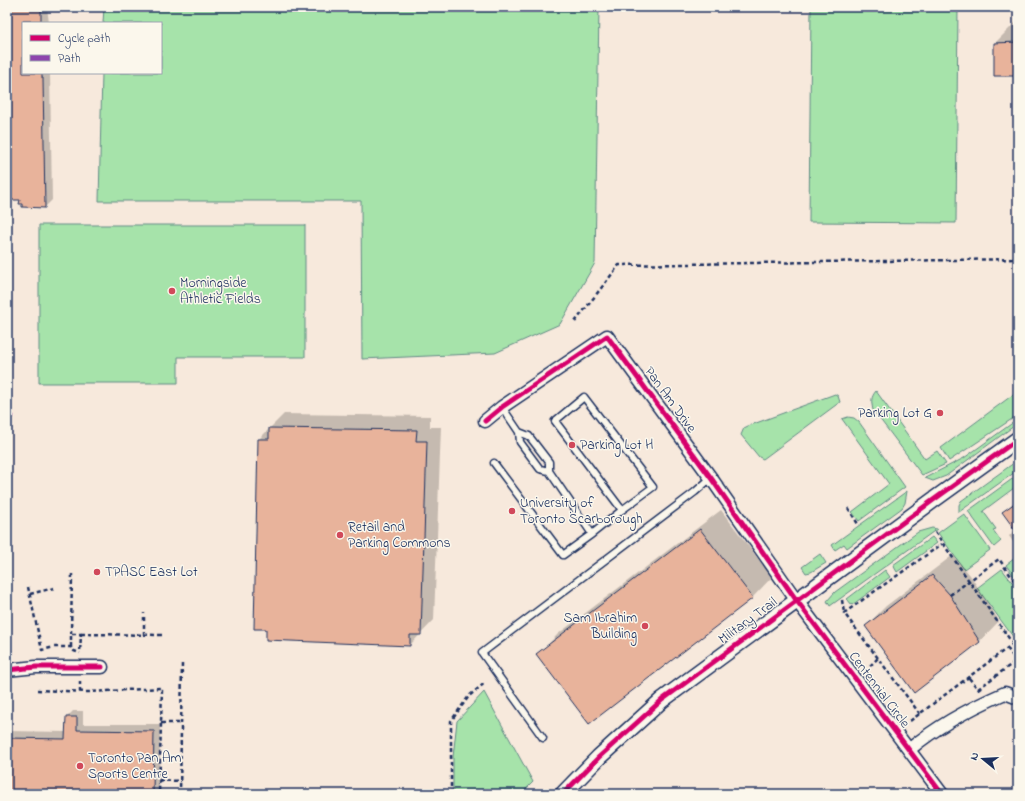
<svg xmlns="http://www.w3.org/2000/svg" width="1025" height="801" font-family="'Indie Flower',sans-serif">
	<style>
		.green { fill: #a6e3aa; stroke: #608984 }
		.shadow { fill: #0003 }
		.building { fill: #e8b39b; stroke: #1b2f5e }
		.lines { fill: none; stroke-linecap: round; stroke-linejoin: round }
		.service-casing { stroke: #1b2f5e; stroke-width: 9 }
		.minor-casing { stroke: #1b2f5e; stroke-width: 15 }
		.tertiary-casing { stroke: #1b2f5e; stroke-width: 18 }
		.path { stroke: #1b2f5e; stroke-width: 2.5; stroke-dasharray: 4 3; stroke-linecap: butt }
		.service { stroke: #fbf7ec; stroke-width: 6 }
		.minor { stroke: #fbf7ec; stroke-width: 12 }
		.tertiary { stroke: #fbf7ec; stroke-width: 15 }
		.quiet { stroke: #8e44ad; stroke-width: 4; stroke-dasharray: 8 4; stroke-linecap: butt }
		.cycleway-casing { stroke: #fbf7ec; stroke-width: 8 }
		.cycleway { stroke: #d6006c; stroke-width: 5 }
		.poi-dot { fill: #d1495b; stroke: #fbf7ec; stroke-width: 1.5 }
		.labels { text-anchor: middle; dominant-baseline: central; stroke-width: 3; stroke-linejoin: round; paint-order: stroke }
		.poi-label { font-size: 14px; fill: #1b2f5e; stroke: #fbf7ec; text-anchor: start }
		.street-label { font-size: 14px; fill: #1b2f5e; stroke: #fbf7ec }
	</style>
	<rect width="100%" height="100%" fill="#f7e9dc"/>
	<filter id="ink" filterUnits="userSpaceOnUse"><feTurbulence type="fractalNoise" baseFrequency=".025" numOctaves="2"/><feDisplacementMap in="SourceGraphic" scale="8" xChannelSelector="R" yChannelSelector="G"/><feConvolveMatrix kernelMatrix="1 2 1 2 8 2 1 2 1" color-interpolation-filters="sRGB"/></filter>
	<g filter="url(#ink)">
		<path class="green" d="M104 7H599L595 263 560 324 495 353 362 359 361 201H99L102 73H161V23H103Z
			M811 7H958L956 223 809 222Z
			M39 225H305V357H178V383H39Z
			M876 391 925 459 937 451 946 464 922 475 873 410C871 401 871 397 876 391Z
			M1018 391V415L949 461 941 448Z
			M835 394 838 396 840 402 763 459 759 457 741 435 744 428 748 426Z
			M848 417 854 418 859 422 905 487 859 521 852 512 889 484 842 419Z
			M1018 419V423L946 476 933 481 925 478 964 458Z
			M1018 460V470L959 512V505L961 501Z
			M1015 477 1018 481V485L983 511 996 529 993 530 1001 541 994 547 968 511Z
			M907 491 905 503 902 508 847 548 844 544 835 550 832 545Z
			M964 514 990 550 964 569 938 533Z
			M932 528 937 529 830 606 827 601 835 592 918 532Z
			M932 537 937 543 897 572 893 565Z
			M820 554 826 563 811 572 806 573 802 567Z
			M1015 558 1018 562V582L1006 565Z
			M1002 569 1018 590V635L1014 638 977 588Z
			M885 570 890 577 852 605 847 599Z
			M484 692 533 782 521 794H453V757L457 721Z"/>
		<path class="shadow" d="M7 7H47L49 23H23V73H50L52 200 45 207 9 118H7Z
			M1018 7V75L995 43 1018 20Z
			M284 414 430 416V427H441L434 620 410 645 259 439Z
			M1018 498V549L1009 536 1016 529 1004 512Z
			M721 510 772 577 752 598 538 655 558 634Z
			M953 555 970 575 999 621 979 642 866 626 886 606Z
			M73 711H83V724H160L159 794H7V731L66 732 67 717Z"/>
		<path class="building" d="M7 7H41V21H23V73H42V78H43L45 208 22 207V204H19L20 200H8Z
			M1018 42V76H994V43Z
			M269 428 417 430 416 441H427L421 635H410V646L266 640V629H254L258 439H269Z
			M1018 501V534L1002 512Z
			M700 529 753 598 589 724 536 654Z
			M932 575 950 595 980 642 914 693 865 626Z
			M66 717H77V730L154 731 153 794H7V738L65 739Z"/>
		<g class="lines">
			<defs>
				<path id="service" d="M502 407 519 432 520 442 540 469 549 471V462L529 436 519 432
					M494 463 563 555 592 534 549 471
					M592 534 622 510 555 421 584 397 653 487 622 510
					M543 738 482 653 695 492 711 478"/>
				<path id="minor" d="M485 421 502 407 607 336 711 478 797 601 942 794
					M7 670 36 667H102
					M910 749C936 727 973 707 1005 693L1018 698"/>
				<path id="tertiary" d="M563 794 599 757 662 700 932 501 1018 439"/>
			</defs>
			<use href="#service" class="service-casing"/>
			<use href="#minor" class="minor-casing"/>
			<use href="#tertiary" class="tertiary-casing"/>
			<path class="path" d="M575 322 619 265 1018 259
				M848 508 858 524
				M935 532 1013 644
				M28 587 42 650 54 647H71L74 651 80 653
				M30 594 54 588
				M950 595 999 559 1018 586
				M842 600 844 613
				M71 634 72 574
				M81 634 164 635
				M144 635V613
				M71 647V634H81L80 653
				M1007 648 1018 663
				M870 666 878 658
				M969 678 978 689 1016 661
				M37 690 89 692 162 688 159 794
				M80 692V680
				M920 714 844 613 942 544
				M910 721 1018 640
				M161 723H182
				M159 780 181 781
				M180 794 182 663
				M451 794V721L469 696 486 682"/>
			<use href="#service" class="service"/>
			<use href="#minor" class="minor"/>
			<use href="#tertiary" class="tertiary"/>
			<path class="quiet" d="M7 412 14 418"/>
			<defs>
				<path id="cycleway" d="M485 421 502 407 607 336 711 478 797 601 942 794
					M7 670 36 667H102
					M563 794 599 757 662 700 932 501 1018 439"/>
			</defs>
			<use href="#cycleway" class="cycleway-casing"/>
			<use href="#cycleway" class="cycleway"/>
		</g>
	</g>
	<g class="poi-dot">
		<circle cx="172" cy="291" r="4"/>
		<circle cx="940" cy="413" r="4"/>
		<circle cx="572" cy="445" r="4"/>
		<circle cx="512" cy="511" r="4"/>
		<circle cx="340" cy="535" r="4"/>
		<circle cx="97" cy="572" r="4"/>
		<circle cx="645" cy="626" r="4"/>
		<circle cx="80" cy="766" r="4"/>
	</g>
	<g class="labels">
		<g class="poi-label">
			<text x="180" y="283">Morningside<tspan x="180" dy="16">Athletic Fields</tspan></text>
			<text x="932" y="413" text-anchor="end">Parking Lot G</text>
			<text x="580" y="445">Parking Lot H</text>
			<text x="520" y="503">University of<tspan x="520" dy="16">Toronto Scarborough</tspan></text>
			<text x="348" y="527">Retail and<tspan x="348" dy="16">Parking Commons</tspan></text>
			<text x="105" y="572">TPASC East Lot</text>
			<text x="637" y="618" text-anchor="end">Sam Ibrahim<tspan x="637" dy="16">Building</tspan></text>
			<text x="88" y="758">Toronto Pan Am<tspan x="88" dy="16">Sports Centre</tspan></text>
		</g>
		<g class="street-label">
			<text transform="translate(670 400) rotate(54)">Pan Am Drive</text>
			<text transform="translate(748 621) rotate(-36)">Military Trail</text>
			<text transform="translate(879 690) rotate(53)">Centennial Circle</text>
		</g>
	</g>
	<rect width="1025" height="801" fill="none" stroke="#fbf7ec" stroke-width="24"/>
	<rect x="12" y="12" width="1001" height="777" fill="none" stroke="#1b2f5e" stroke-width="1.5" filter="url(#ink)"/>
	<rect x="22" y="22" width="140" height="52" fill="#fbf7ec" stroke="#a1a7b3"/>
	<rect x="30" y="35" width="20" height="6" fill="#d6006c" stroke="#a1a7b3"/>
	<text x="58" y="42" font-size="12" fill="#1b2f5e">Cycle path</text>
	<rect x="30" y="55" width="20" height="6" fill="#8e44ad" stroke="#a1a7b3"/>
	<text x="58" y="62" font-size="12" fill="#1b2f5e">Path</text>
	<g transform="translate(983 759) rotate(288)" stroke="#fbf7ec" stroke-width="3" paint-order="stroke">
	<path d="M0-3L7 15L0 10L-7 15Z" fill="#1b2f5e"/>
	<text y="-6" font-size="11" font-weight="bold" text-anchor="middle" fill="#1b2f5e">N</text>
	</g>
</svg>
